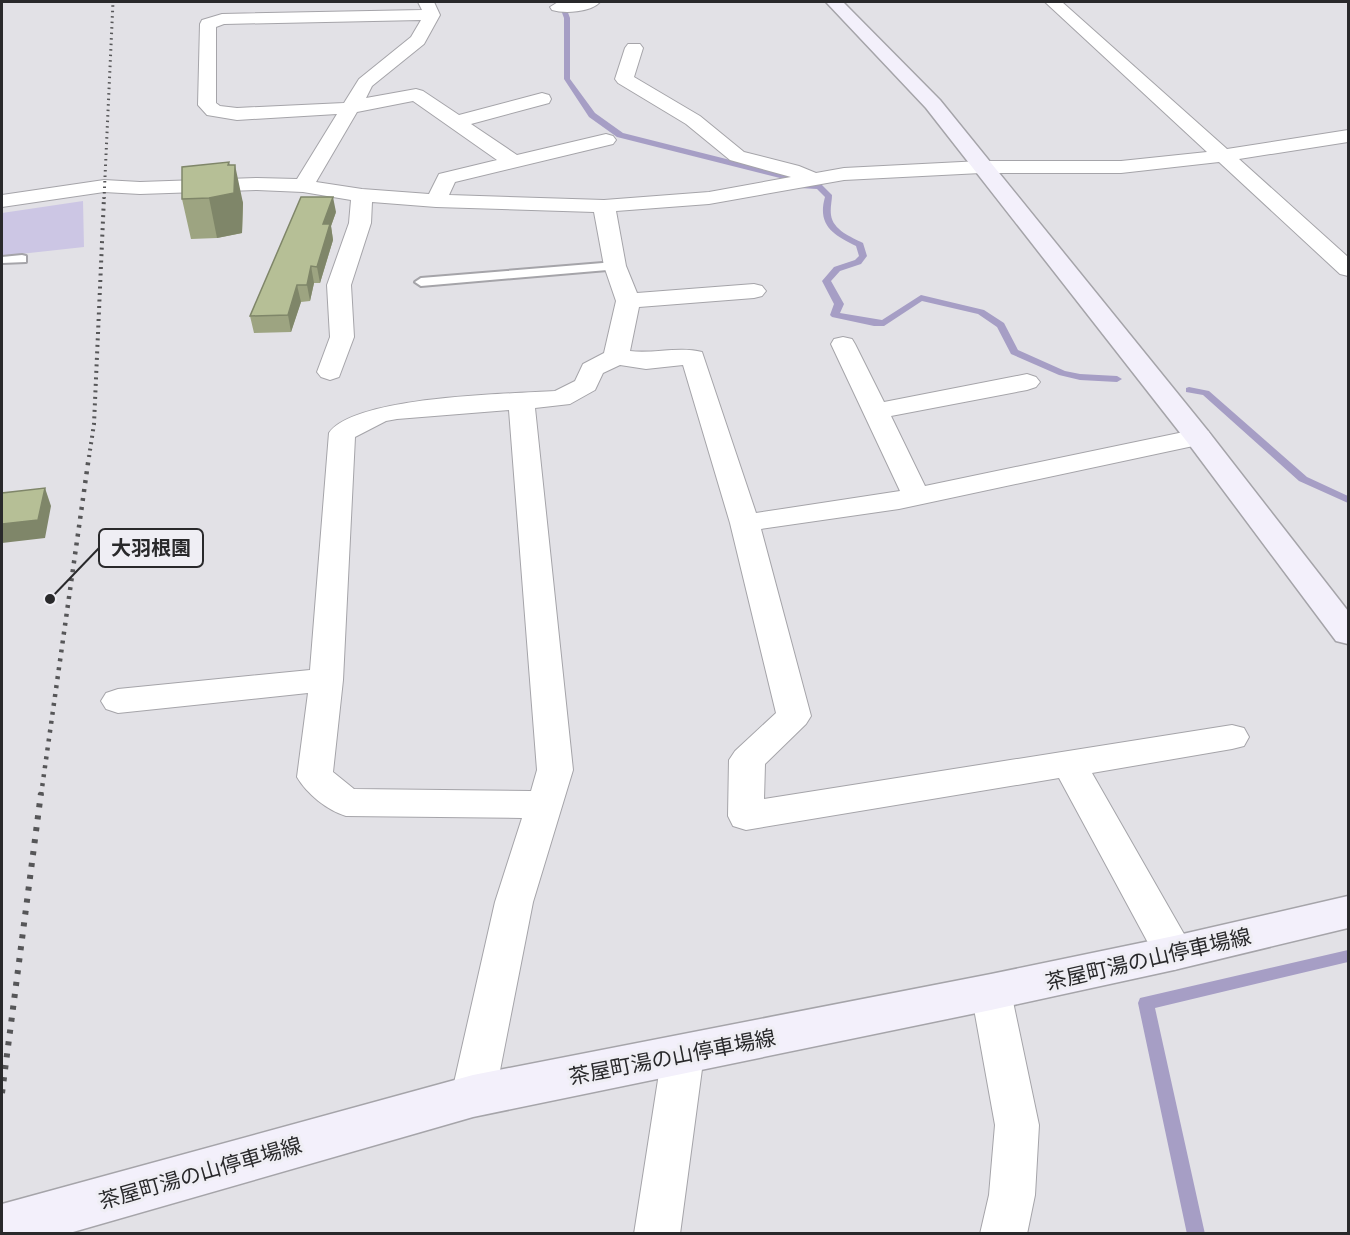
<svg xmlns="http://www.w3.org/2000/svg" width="1350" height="1235" font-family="'Exo 2','Noto Sans JP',sans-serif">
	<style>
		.green { fill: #ccc6e4 }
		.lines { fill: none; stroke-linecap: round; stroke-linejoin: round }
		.stream { fill: #a69ec5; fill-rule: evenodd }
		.lane-casing { stroke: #a5a4a9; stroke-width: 4 }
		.street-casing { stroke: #a5a4a9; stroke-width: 2 }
		.secondary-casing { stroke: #a5a4a9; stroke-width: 3 }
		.lane { fill: #fff; fill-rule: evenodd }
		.street { fill: #fff; fill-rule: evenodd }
		.secondary { fill: #f3f0fb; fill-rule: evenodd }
		.rail-far3 { stroke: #565658; stroke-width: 3; stroke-dasharray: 1.5 4; stroke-linecap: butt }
		.rail-far2 { stroke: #565658; stroke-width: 4; stroke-dasharray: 2 4.5; stroke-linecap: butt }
		.rail-far1 { stroke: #565658; stroke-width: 4.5; stroke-dasharray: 3 6; stroke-linecap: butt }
		.rail { stroke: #565658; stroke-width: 6; stroke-dasharray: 4 8; stroke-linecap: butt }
		.wall { fill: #9da481 }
		.shaded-wall { fill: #7f8669 }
		.building { fill: #b6bf96; stroke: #7f8669; stroke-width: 1.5 }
		.labels { text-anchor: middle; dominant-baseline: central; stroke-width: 6; stroke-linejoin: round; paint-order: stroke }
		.near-street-label { font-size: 21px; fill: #29292b; stroke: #efeef4 }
		.leader { fill: none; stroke: #29292b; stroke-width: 2 }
		.callout-dot { fill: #29292b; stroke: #efeef4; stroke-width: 2 }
		.callout { fill: #efeef4; stroke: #29292b; stroke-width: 2 }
		.callout-label { font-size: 20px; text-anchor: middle; font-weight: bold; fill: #29292b }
	</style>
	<rect width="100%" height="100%" fill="#e2e1e6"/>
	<path class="green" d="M83 201 84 247 2 256V213Z"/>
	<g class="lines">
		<path class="stream" d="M558 2H564L570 18V79L595 113 623 133 786 174 805 184 822 185 832 195C832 201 830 208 831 215 833 230 851 237 863 243L867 256 861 264 840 271 831 281 844 304 840 313 882 320 921 295 984 310 1004 323 1018 350 1065 371 1080 374 1117 376 1122 379 1117 382 1080 380 1059 375 1011 354 997 327 978 314 922 301 884 326H874L832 317 830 315 834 304 822 281 834 267 855 260 859 256 856 246C833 235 817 225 825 197L817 189 800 188 780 178 617 137 589 117 564 79V18Z
			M1189 387 1209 391 1307 477 1348 496V503L1299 481 1203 395 1186 392V388Z
			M1348 950V962L1155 1008 1205 1234H1187L1138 1003 1140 998Z"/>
		<defs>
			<path id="lane" d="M22 255 26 256V262L2 263V257Z
				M615 262 619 263V269L421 286 415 282 421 278Z"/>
			<path id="street" d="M418 2H434L440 15 424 44 372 86 366 98 416 89 423 91 459 115 542 93 549 95 551 99 549 103 471 124 517 155 606 134 613 136 616 140 613 144 455 182 449 195 604 200 709 192 791 177 730 160 686 124 618 83 615 79 625 48 628 44H640L643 48 634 77 700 116 744 152 799 166 816 173 844 168 981 161H1121L1207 152 1045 2H1062L1227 149 1348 130V142L1239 159 1348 257V276L1340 274 1219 162 1121 173H981L844 180 709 204 616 211 626 266 637 293 754 284 762 286 766 291 762 296 754 298 639 307 630 351C653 354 679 346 702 352L756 513 900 491 831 344 834 339 843 337 852 339 855 344 884 402 1027 374 1036 377 1040 382 1036 387 1027 390 891 416 925 486 1198 429 1208 431 1212 437 1208 443 1198 445 899 509 761 529 811 716 806 724 765 764 764 799 1232 725 1244 728 1249 737 1244 746 1232 749 1092 773 1188 941 1194 953 1188 965 1174 970 1160 965 1059 778 746 830 733 826 728 816 729 760 735 751 776 713 730 523 683 365 646 369 620 365 603 373 595 390 570 404 535 408 573 770 533 902 495 1096 488 1110 473 1116 458 1110 451 1096 495 902 522 818 346 816C327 810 307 794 297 777L308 693 118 713 106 709 101 701 106 693 118 689 310 670 329 433C354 396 509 394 555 391L575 381 583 364 604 353 616 301 604 266 594 212 436 207 372 202 371 223 351 285 354 337 339 377 330 380 321 377 317 372 330 337 327 285 349 223 351 200 303 192 257 190 140 194 104 192 2 207V195L104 180 140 182 257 178 297 179 337 114 237 120 207 115 198 105 200 24 202 20 222 14 422 10ZM421 20 411 37 359 79 344 103 237 108 220 106 216 103V27L224 24ZM413 101 497 160 439 174 429 194 362 189 316 182 357 112ZM509 410 537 770 531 791 354 789 333 772 343 680 355 437 386 421 397 419Z
				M558 2H600C591 12 565 14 552 10L550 7Z
				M991 975 1005 980 1011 992 1039 1125 1035 1195 1027 1234H980L989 1195 995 1125 971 992 977 980Z
				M683 1035 698 1041 704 1054 680 1234H634L662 1054 668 1041Z"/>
			<path id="secondary" d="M826 2H843L940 100 1208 431 1348 611V644L1336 641 1188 443 926 108Z
				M1348 896V928L1174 970 991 1010 473 1117 66 1234H2V1204L473 1075 991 974 1174 936Z"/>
		</defs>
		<use href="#lane" class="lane-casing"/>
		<use href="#street" class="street-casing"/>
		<use href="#secondary" class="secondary-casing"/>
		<use href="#lane" class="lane"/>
		<use href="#street" class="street"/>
		<use href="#secondary" class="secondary"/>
		<path class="rail-far3" d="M104 199 113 2"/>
		<path class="rail-far2" d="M89 457 94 424 104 197"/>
		<path class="rail-far1" d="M41 795 89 456"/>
		<path class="rail" d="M2 1093 41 793"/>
	</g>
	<path class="wall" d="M229 165 243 203 242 233 217 238 191 239 182 199Z
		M336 212 331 226 333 240 320 283H314L310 301 301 302 291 332 254 333 250 316Z"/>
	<path class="shaded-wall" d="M229 162 234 189 235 165 243 203 242 233 217 238 209 198 228 165Z
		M333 197 336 212 331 226 333 240 320 283 317 267 323 224Z
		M311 266 314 283 310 301 307 285Z
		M297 285 301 302 291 332 288 315Z
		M45 488 51 506 45 538 2 543V524Z"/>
	<path class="building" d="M229 162 228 165H235L234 193 209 198 182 199V167Z
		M301 197H333L323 224H330L317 267 311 266 307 285H297L288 315 250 316Z
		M45 488 38 520 2 524V493Z"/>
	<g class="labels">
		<g class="near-street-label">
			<text transform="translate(1148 958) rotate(-13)">茶屋町湯の山停車場線</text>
			<text transform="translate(672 1056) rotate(-11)">茶屋町湯の山停車場線</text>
			<text transform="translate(200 1172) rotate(-16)">茶屋町湯の山停車場線</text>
		</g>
	</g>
	<path class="leader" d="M50 599L99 548"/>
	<circle class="callout-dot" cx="50" cy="599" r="6"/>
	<rect class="callout" x="99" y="529" width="104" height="38" rx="6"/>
	<g class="callout-label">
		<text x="151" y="555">大羽根園</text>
	</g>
	<rect width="1350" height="1235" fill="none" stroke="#29292b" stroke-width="6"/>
</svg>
